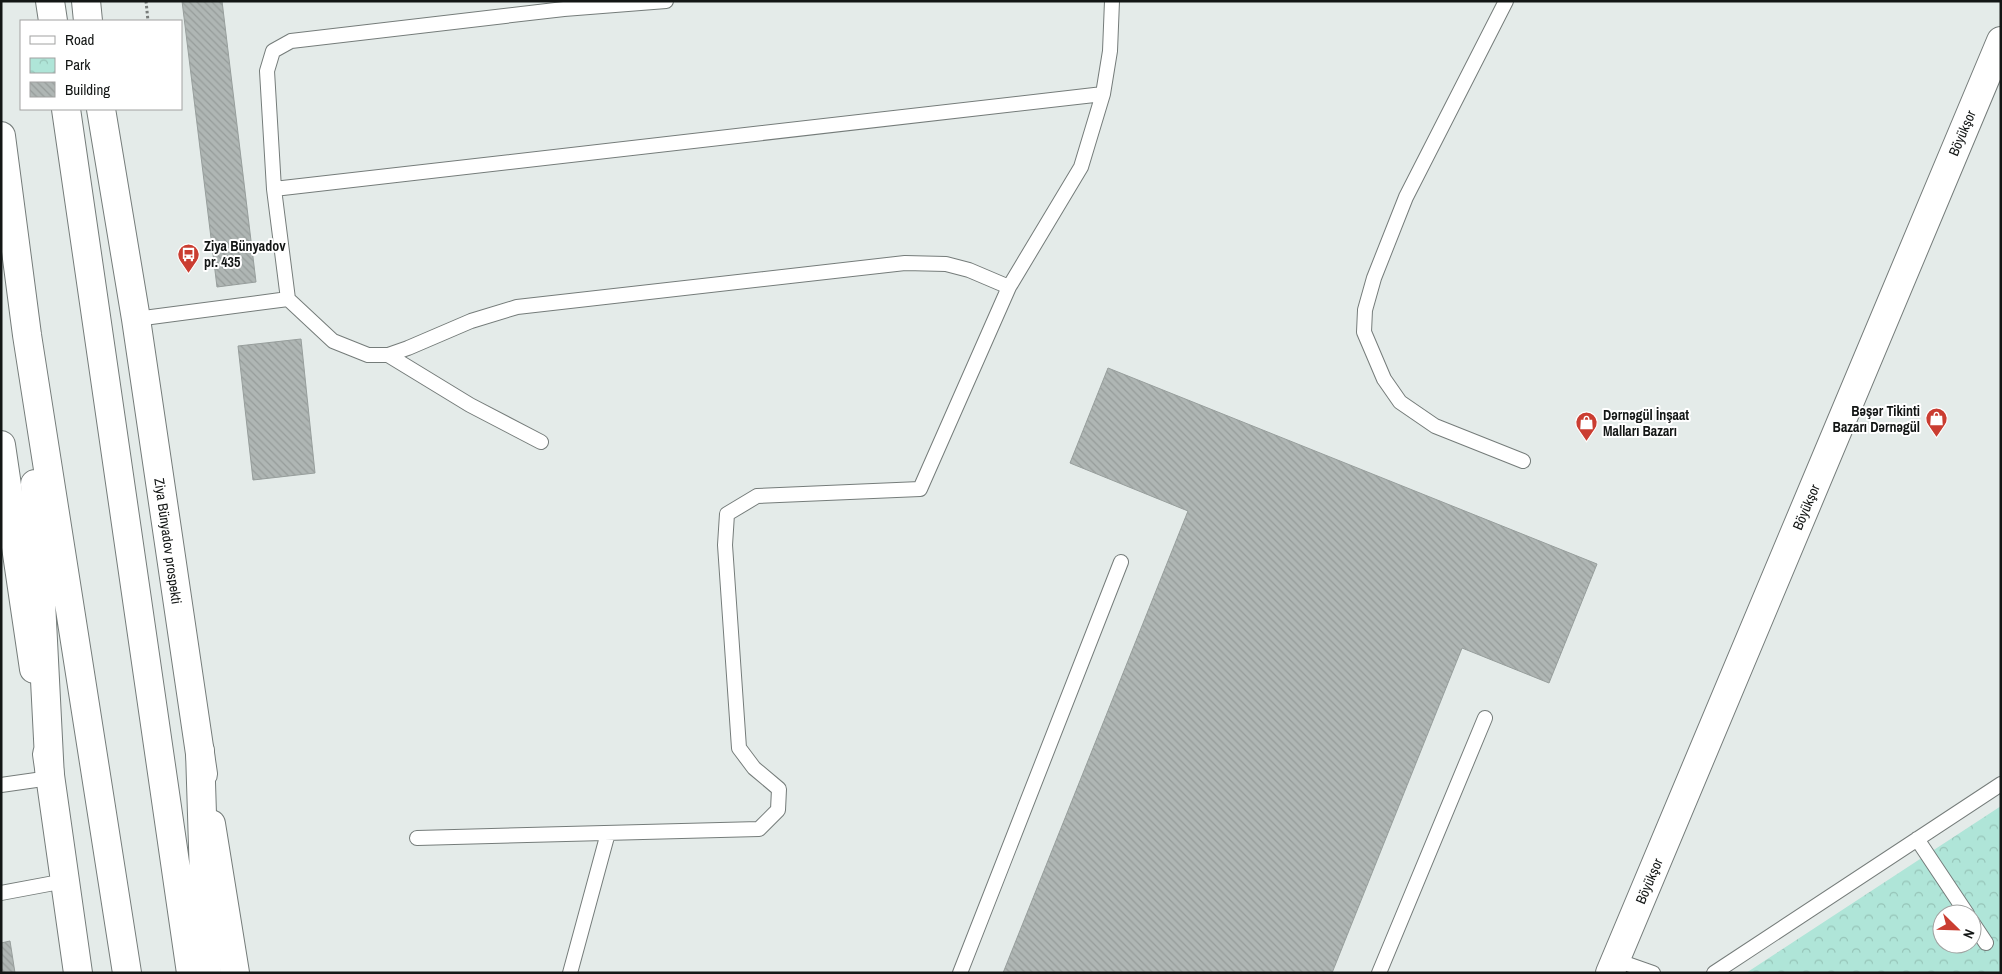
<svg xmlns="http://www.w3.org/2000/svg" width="2002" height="974" font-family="'Archivo Narrow',sans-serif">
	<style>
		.park { fill: url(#park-crowns); fill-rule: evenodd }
		.building { fill: url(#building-back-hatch); stroke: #979e9c }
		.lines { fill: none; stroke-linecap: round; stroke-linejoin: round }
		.service-casing { stroke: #757c7a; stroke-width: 16 }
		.tertiary-casing { stroke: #757c7a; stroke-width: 30 }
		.secondary-casing { stroke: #757c7a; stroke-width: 30 }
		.primary-casing { stroke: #757c7a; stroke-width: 30 }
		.path { stroke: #777b7a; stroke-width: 3; stroke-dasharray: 2.5 2.5; stroke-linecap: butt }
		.service { stroke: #fff; stroke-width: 14 }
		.tertiary { stroke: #fff; stroke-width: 28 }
		.secondary { stroke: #fff; stroke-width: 28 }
		.primary { stroke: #fff; stroke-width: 28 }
		.labels { text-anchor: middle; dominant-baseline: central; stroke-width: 4; stroke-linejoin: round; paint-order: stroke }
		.street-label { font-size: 14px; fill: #131615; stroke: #fff }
		.poi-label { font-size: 14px; font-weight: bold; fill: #131615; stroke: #fff; text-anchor: start }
	</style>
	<defs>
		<pattern id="park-crowns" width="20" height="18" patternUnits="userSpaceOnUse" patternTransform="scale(1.25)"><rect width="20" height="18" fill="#afe5d8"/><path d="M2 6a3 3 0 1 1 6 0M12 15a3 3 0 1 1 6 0" fill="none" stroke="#96c4b8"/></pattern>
		<pattern id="building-back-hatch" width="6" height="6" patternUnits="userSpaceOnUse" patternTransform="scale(1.25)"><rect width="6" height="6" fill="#afb6b4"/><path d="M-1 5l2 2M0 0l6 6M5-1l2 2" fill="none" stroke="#969c9a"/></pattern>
	</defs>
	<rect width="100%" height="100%" fill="#e4ebe9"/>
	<path class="park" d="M2001 806V973H1746ZM1942 914H1972V944H1942Z"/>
	<path class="building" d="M182 1H222L256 282 217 287Z
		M301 339 315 473 253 480 238 346Z
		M1108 368 1597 564 1549 683 1462 648 1332 973H1003L1188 511 1070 463Z
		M10 941 15 973H1V943Z"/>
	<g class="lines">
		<defs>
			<path id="service" d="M666 1 564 9 291 41 273 51 267 71 274 189 288 299 333 341 368 355H388L408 348 471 321 517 307 905 263 946 264 969 270 1009 287
				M1506 1 1406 197 1374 278 1365 310 1364 332 1384 379 1400 402 1435 426 1523 461
				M274 189 1103 94
				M136 319 288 299
				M388 355 470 405 541 442
				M1 785 50 778
				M417 838 759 829 778 810 779 789 754 768 739 748 725 545 727 514 757 496 920 489 1009 287 1081 167 1103 94 1110 51 1112 1
				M1917 839 1967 914
				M1 893 65 881
				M1972 922 1986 943
				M1616 960 1653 973
				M570 973 608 833
				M960 973 1121 562
				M1379 973 1485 718
				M1714 973 2001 784"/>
			<path id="tertiary" d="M1610 973 2001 41"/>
			<path id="secondary" d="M86 1 88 21
				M101 109 136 319 203 774
				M1 445 34 669
				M47 754 78 973
				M211 824 235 973"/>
			<path id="primary" d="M50 1 53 21
				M66 109 191 973
				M1 136 27 335 127 973
				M35 484 50 778
				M200 751 207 973"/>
		</defs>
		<use href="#service" class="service-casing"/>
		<use href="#tertiary" class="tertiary-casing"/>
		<use href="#secondary" class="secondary-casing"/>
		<use href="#primary" class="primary-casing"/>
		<path class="path" d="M146 1 148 21"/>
		<use href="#service" class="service"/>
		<use href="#tertiary" class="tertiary"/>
		<use href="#secondary" class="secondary"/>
		<use href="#primary" class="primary"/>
	</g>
	<defs>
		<symbol id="bus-pin" viewBox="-11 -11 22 30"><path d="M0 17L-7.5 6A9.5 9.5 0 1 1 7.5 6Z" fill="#ca3d31" stroke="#fff"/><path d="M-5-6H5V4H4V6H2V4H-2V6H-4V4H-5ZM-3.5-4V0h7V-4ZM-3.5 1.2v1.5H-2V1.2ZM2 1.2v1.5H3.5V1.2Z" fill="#fff"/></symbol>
		<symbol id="shop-pin" viewBox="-11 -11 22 30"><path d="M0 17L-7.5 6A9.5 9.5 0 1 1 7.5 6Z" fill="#ca3d31" stroke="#fff"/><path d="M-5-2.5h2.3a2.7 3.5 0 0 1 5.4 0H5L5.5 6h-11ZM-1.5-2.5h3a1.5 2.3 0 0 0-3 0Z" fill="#fff"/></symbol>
	</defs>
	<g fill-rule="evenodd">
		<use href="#bus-pin" x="176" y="242" width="25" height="34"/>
		<use href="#shop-pin" x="1924" y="406" width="25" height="34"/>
		<use href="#shop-pin" x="1574" y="410" width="25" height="34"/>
	</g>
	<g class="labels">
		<g class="street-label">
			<text transform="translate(1962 133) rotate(-67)">Böyükşor</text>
			<text transform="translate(1806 507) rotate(-67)">Böyükşor</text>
			<text transform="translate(168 541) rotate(82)">Ziya Bünyadov prospekti</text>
			<text transform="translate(1649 881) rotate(-67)">Böyükşor</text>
		</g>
		<g class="poi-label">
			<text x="204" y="246">Ziya Bünyadov<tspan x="204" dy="16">pr. 435</tspan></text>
			<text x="1920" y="411" text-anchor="end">Bəşər Tikinti<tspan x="1920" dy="16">Bazarı Dərnəgül</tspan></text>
			<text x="1603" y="415">Dərnəgül İnşaat<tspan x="1603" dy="16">Malları Bazarı</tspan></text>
		</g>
	</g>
	<rect width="2002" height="974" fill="none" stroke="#131615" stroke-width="5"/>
	<rect x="20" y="20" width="162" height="90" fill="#ffffff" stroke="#a1a2a1"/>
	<rect x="30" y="36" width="25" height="8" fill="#ffffff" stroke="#a1a2a1"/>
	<text x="65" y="45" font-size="15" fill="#131615">Road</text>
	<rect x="30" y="58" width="25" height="15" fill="url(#park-crowns)" stroke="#a1a2a1"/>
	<text x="65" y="70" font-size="15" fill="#131615">Park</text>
	<rect x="30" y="82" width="25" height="15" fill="url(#building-back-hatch)" stroke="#a1a2a1"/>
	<text x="65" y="95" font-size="15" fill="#131615">Building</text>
	<g transform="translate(1957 929) rotate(113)"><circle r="24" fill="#ffffff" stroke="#a1a2a1"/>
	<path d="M0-4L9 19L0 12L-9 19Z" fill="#ca3d31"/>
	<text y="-8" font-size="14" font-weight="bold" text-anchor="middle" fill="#131615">N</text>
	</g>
</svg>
